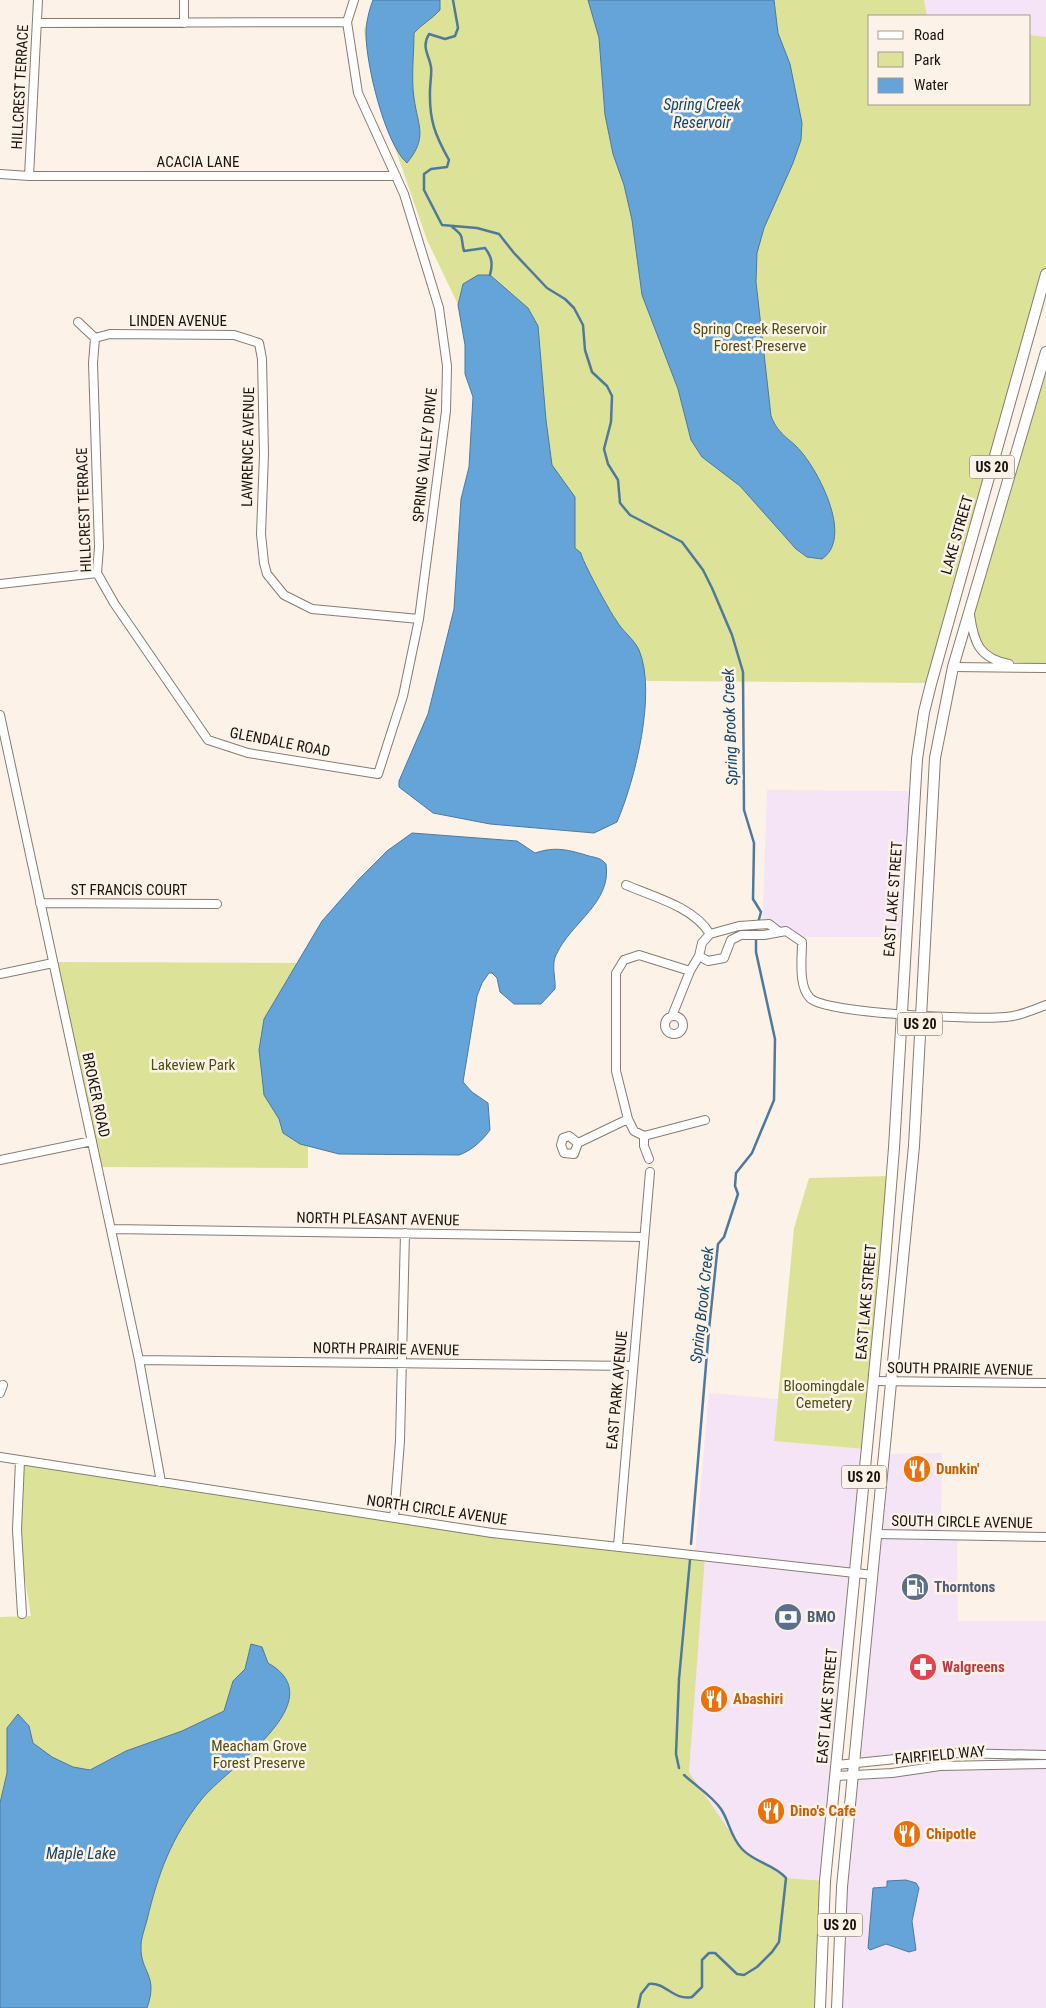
<svg xmlns="http://www.w3.org/2000/svg" width="1046" height="2008" font-family="'Roboto Condensed',sans-serif">
	<style>
		.commercial { fill: #f5e4f5 }
		.green { fill: #dde299 }
		.water { fill: #65a4d9; stroke: #4e799d }
		.lines { fill: none; stroke-linecap: round; stroke-linejoin: round }
		.stream { stroke: #4e799d; stroke-width: 2.5 }
		.minor-casing { stroke: #867c72; stroke-width: 10 }
		.major-casing { stroke: #867c72; stroke-width: 12 }
		.minor { stroke: #fff; stroke-width: 8 }
		.major { stroke: #fff; stroke-width: 10 }
		.labels { text-anchor: middle; dominant-baseline: central; stroke-width: 5; stroke-linejoin: round; paint-order: stroke }
		.shield { fill: #fdf2e7; stroke: #5d5750; stroke-width: 1 }
		.shield-label { font-size: 14px; font-weight: bold; fill: #181410 }
		.street-label { font-size: 15px; fill: #181410; stroke: #fdf2e7 }
		.park-label { font-size: 15px; fill: #4c4e13; stroke: #fdf2e7 }
		.food-label { font-size: 15px; font-weight: bold; fill: #c56008; stroke: #fdf2e7; text-anchor: start }
		.service-label { font-size: 15px; font-weight: bold; fill: #4e5e75; stroke: #fdf2e7; text-anchor: start }
		.health-label { font-size: 15px; font-weight: bold; fill: #be3a42; stroke: #fdf2e7; text-anchor: start }
		.water-label { font-size: 16px; font-style: italic; fill: #17466a; stroke: #fdf2e7 }
	</style>
	<rect width="100%" height="100%" fill="#fdf2e7"/>
	<path class="commercial" d="M924 0H1046V37L1030 35V16H927Z
		M767 790 912 791 902 937H790L780 934 762 939Z
		M709 1393 778 1399 774 1441 864 1449 851 1570 695 1552Z
		M942 1453 941 1533 957 1534 958 1621H1046V1753L856 1759 886 1454Z
		M704 1559 849 1577 821 1881 786 1878 741 1849 689 1772Z
		M1046 1767V2008H839L854 1778 937 1769Z"/>
	<path class="green" d="M373 0H924L927 16H870V104H1030V35L1046 37V270L931 683 647 681 605 610 427 240 372 82 364 30Z
		M1046 356V664C1002 662 981 663 973 614Z
		M55 962 308 963V1168L99 1167Z
		M889 1176 864 1449 774 1441 794 1228 809 1178Z
		M20 1461 492 1533 705 1555 689 1772 742 1849 786 1878 825 1881 817 2008H0V1617L31 1616 17 1530Z"/>
	<path class="water" d="M373 0H440V10C432 19 422 24 414 33 414 54 411 77 414 98 418 127 428 137 407 163 385 144 366 64 366 34 366 23 369 10 373 0Z
		M588 0H774L778 33 790 64 802 123 801 140 793 163 764 228 757 253 756 282 771 416C779 437 791 438 803 454 820 475 853 538 822 559L807 557 796 549 740 486 702 457 691 440 678 389 642 295 632 220 624 185 613 154 605 115 599 38Z
		M478 275H490L528 308 538 326 546 420 552 465 575 497V548L581 553C581 559 610 612 616 620 622 631 634 639 639 650 657 693 635 780 617 822L594 833 490 824 433 813 399 787V781L428 714 454 609 461 499 469 467 473 397 465 374V345L458 305 463 284Z
		M412 833 517 841 535 853C556 846 569 850 589 856 597 858 601 858 606 864 612 903 571 922 556 955 551 965 556 978 555 989L541 1004H514L500 992 497 978 492 973H489L482 983 477 996 463 1082 472 1092 488 1103 490 1130C482 1141 471 1151 459 1155L339 1154 300 1144 283 1133 279 1119 264 1095 262 1076 259 1050 264 1019 322 921 359 879 387 851Z
		M251 1644 262 1647 268 1663C336 1701 225 1769 201 1800 171 1838 158 1874 147 1920 145 1928 141 1938 141 1946 140 1973 159 1974 147 2008H0V1803L7 1773V1728L18 1714 29 1726 33 1743 52 1757 73 1767 90 1770 126 1751 182 1731 224 1711 233 1681 245 1669Z
		M906 1880 916 1883 919 1888 912 1921 916 1950 909 1952 886 1944 870 1950 868 1948 873 1888 887 1887V1881Z"/>
	<g class="lines">
		<path class="stream" d="M453 0 458 28 455 36 445 39 429 34C421 48 429 54 431 67 432 74 430 83 430 90 429 120 435 135 449 160L447 167 431 169 424 174V190L442 225 477 228 499 234 514 253 547 288 565 299 574 308 583 325 585 350 592 372 607 386 612 396 611 422 604 449 608 464 618 480 620 503 630 515 682 542 703 570 712 588 732 635 743 672 744 810 754 843 753 899 761 912 756 930V952L775 1039 774 1100 752 1153 736 1173 735 1186 738 1194 724 1237 718 1244 709 1329 691 1544
			M452 227C466 237 460 238 464 251L485 248C492 257 493 264 490 275
			M679 1768 676 1754 679 1679 690 1560
			M638 2008 641 1994 649 1984C666 1982 673 2001 692 1997L702 1987V1960L709 1953H715L737 1974 744 1975 757 1967 772 1952 779 1942 786 1878C774 1864 755 1863 742 1849 730 1836 730 1823 721 1809 712 1796 696 1786 684 1775"/>
		<defs>
			<path id="minor" d="M37 23 347 22
				M184 23V0
				M0 174 29 176H396
				M29 176 38 0
				M78 322 95 338
				M95 338 93 363 99 547 97 573 114 603 208 740 248 753 378 774 403 696 419 619 446 411 447 366 439 308 404 194 358 93 347 22 354 0
				M95 338 110 334 234 335 259 343 262 359 264 454 261 534 264 563 267 574 284 595 312 609 419 619
				M0 584 97 573
				M970 615C974 643 979 658 1009 664
				M953 667 1046 668
				M0 715 139 1360 161 1482
				M626 885C654 897 694 907 710 934
				M40 903 217 904
				M699 956 708 961 724 958 731 940 741 935H764L786 931 802 942C802 958 798 986 810 998 825 1014 979 1020 1006 1017 1020 1016 1033 1010 1046 1005
				M0 974 53 963
				M672 1016 690 971 699 956 702 943 710 934 739 926 769 924 778 931
				M665 1025a9 9 0 1 1 18 0a9 9 0 1 1-18 0Z
				M628 1119 634 1131 644 1136 705 1120
				M644 1136V1146L649 1159
				M578 1143 569 1136 563 1138 561 1145 564 1153 574 1154 578 1143 628 1119 616 1071V973L624 960 639 955 690 971
				M0 1160 92 1141
				M111 1229 644 1237
				M139 1360 633 1366
				M874 1381 1046 1383
				M0 1393 3 1385
				M0 1457 492 1533 873 1575
				M20 1461 17 1530 22 1614
				M394 1518 400 1441 405 1233
				M877 1534 1046 1537
				M618 1546 650 1172
				M837 1765 954 1753 1046 1755
				M836 1776 892 1773 940 1766 1046 1764"/>
			<path id="major" d="M820 2008 825 1881 885 1261 894 1148 917 759 924 712 931 684 1046 274
				M837 2008 842 1887 914 1146 935 758 953 667 1046 352"/>
		</defs>
		<use href="#minor" class="minor-casing"/>
		<use href="#major" class="major-casing"/>
		<use href="#minor" class="minor"/>
		<use href="#major" class="major"/>
	</g>
	<defs>
		<symbol id="restaurant-disc" viewBox="-11 -11 22 22"><circle r="9.5" fill="#e8710a" stroke="#fdf2e7"/><path d="M-5-6h1v4h1v-4h1v4h1v-4h1v5L-1.5 .5V6h-2V.5L-5-1ZM5-6V6H3V1.5H1.5Q1.5-4 5-6Z" fill="#fff"/></symbol>
		<symbol id="fuel-disc" viewBox="-11 -11 22 22"><circle r="9.5" fill="#5c6f8a" stroke="#fdf2e7"/><path d="M-5.5-6h7V0h2V4h1.3V-2.5L3-4.5l.8-.8L6-3V5H2.5V1h-1V6h-7ZM-4.2-4.7v3.2H.2V-4.7Z" fill="#fff"/></symbol>
		<symbol id="bank-disc" viewBox="-11 -11 22 22"><circle r="9.5" fill="#5c6f8a" stroke="#fdf2e7"/><path d="M-6-4H6V4H-6ZM0-2.3a2.3 2.3 0 1 0 0 4.6a2.3 2.3 0 1 0 0-4.6Z" fill="#fff"/></symbol>
		<symbol id="pharmacy-disc" viewBox="-11 -11 22 22"><circle r="9.5" fill="#e0444e" stroke="#fdf2e7"/><path d="M-2-6h4v4h4v4h-4v4h-4v-4h-4v-4h4Z" fill="#fff"/></symbol>
	</defs>
	<g fill-rule="evenodd">
		<use href="#restaurant-disc" x="901" y="1453" width="32" height="32"/>
		<use href="#fuel-disc" x="899" y="1571" width="32" height="32"/>
		<use href="#bank-disc" x="772" y="1601" width="32" height="32"/>
		<use href="#pharmacy-disc" x="907" y="1651" width="32" height="32"/>
		<use href="#restaurant-disc" x="698" y="1683" width="32" height="32"/>
		<use href="#restaurant-disc" x="755" y="1795" width="32" height="32"/>
		<use href="#restaurant-disc" x="891" y="1818" width="32" height="32"/>
	</g>
	<g class="labels">
		<g class="shield">
			<rect x="969.5" y="455.5" width="45" height="23" rx="4"/>
			<rect x="897.5" y="1012.5" width="45" height="23" rx="4"/>
			<rect x="841.5" y="1465.5" width="45" height="23" rx="4"/>
			<rect x="817.5" y="1913.5" width="45" height="23" rx="4"/>
		</g>
		<g class="shield-label">
			<text x="992" y="467">US 20</text>
			<text x="920" y="1024">US 20</text>
			<text x="864" y="1477">US 20</text>
			<text x="840" y="1925">US 20</text>
		</g>
		<g class="street-label">
			<text transform="translate(20 87) rotate(-87)">HILLCREST TERRACE</text>
			<text x="198" y="162">ACACIA LANE</text>
			<text x="178" y="321">LINDEN AVENUE</text>
			<text transform="translate(248 447) rotate(-89)">LAWRENCE AVENUE</text>
			<text transform="translate(425 455) rotate(-84)">SPRING VALLEY DRIVE</text>
			<text transform="translate(84 510) rotate(-92)">HILLCREST TERRACE</text>
			<text transform="translate(957 535) rotate(-74)">LAKE STREET</text>
			<text transform="translate(280 742) rotate(11)">GLENDALE ROAD</text>
			<text x="129" y="890">ST FRANCIS COURT</text>
			<text transform="translate(893 899) rotate(-86)">EAST LAKE STREET</text>
			<text transform="translate(96 1095) rotate(78)">BROKER ROAD</text>
			<text transform="translate(378 1219) rotate(1)">NORTH PLEASANT AVENUE</text>
			<text transform="translate(866 1302) rotate(-85)">EAST LAKE STREET</text>
			<text transform="translate(386 1349) rotate(1)">NORTH PRAIRIE AVENUE</text>
			<text transform="translate(960 1369) rotate(1)">SOUTH PRAIRIE AVENUE</text>
			<text transform="translate(617 1390) rotate(-85)">EAST PARK AVENUE</text>
			<text transform="translate(437 1510) rotate(8)">NORTH CIRCLE AVENUE</text>
			<text transform="translate(962 1522) rotate(1)">SOUTH CIRCLE AVENUE</text>
			<text transform="translate(827 1706) rotate(-85)">EAST LAKE STREET</text>
			<text transform="translate(940 1755) rotate(-5)">FAIRFIELD WAY</text>
		</g>
		<g class="park-label">
			<text x="760" y="329">Spring Creek Reservoir<tspan x="760" dy="17">Forest Preserve</tspan></text>
			<text x="193" y="1065">Lakeview Park</text>
			<text x="824" y="1386">Bloomingdale<tspan x="824" dy="17">Cemetery</tspan></text>
			<text x="259" y="1746">Meacham Grove<tspan x="259" dy="17">Forest Preserve</tspan></text>
		</g>
		<g class="food-label">
			<text x="936" y="1469">Dunkin'</text>
			<text x="733" y="1699">Abashiri</text>
			<text x="790" y="1811">Dino's Cafe</text>
			<text x="926" y="1834">Chipotle</text>
		</g>
		<g class="service-label">
			<text x="934" y="1587">Thorntons</text>
			<text x="807" y="1617">BMO</text>
		</g>
		<g class="health-label">
			<text x="942" y="1667">Walgreens</text>
		</g>
		<g class="water-label">
			<text x="702" y="104">Spring Creek<tspan x="702" dy="18">Reservoir</tspan></text>
			<text transform="translate(730 727) rotate(-92)">Spring Brook Creek</text>
			<text transform="translate(702 1305) rotate(-84)">Spring Brook Creek</text>
			<text x="81" y="1853">Maple Lake</text>
		</g>
	</g>
	<rect x="868" y="15" width="162" height="90" fill="#fdf2e7" stroke="#a19991"/>
	<rect x="878" y="31" width="25" height="8" fill="#ffffff" stroke="#a19991"/>
	<text x="914" y="40" font-size="15" fill="#181410">Road</text>
	<rect x="878" y="52" width="25" height="15" fill="#dde299" stroke="#a19991"/>
	<text x="914" y="65" font-size="15" fill="#181410">Park</text>
	<rect x="878" y="78" width="25" height="15" fill="#65a4d9" stroke="#a19991"/>
	<text x="914" y="90" font-size="15" fill="#181410">Water</text>
</svg>
